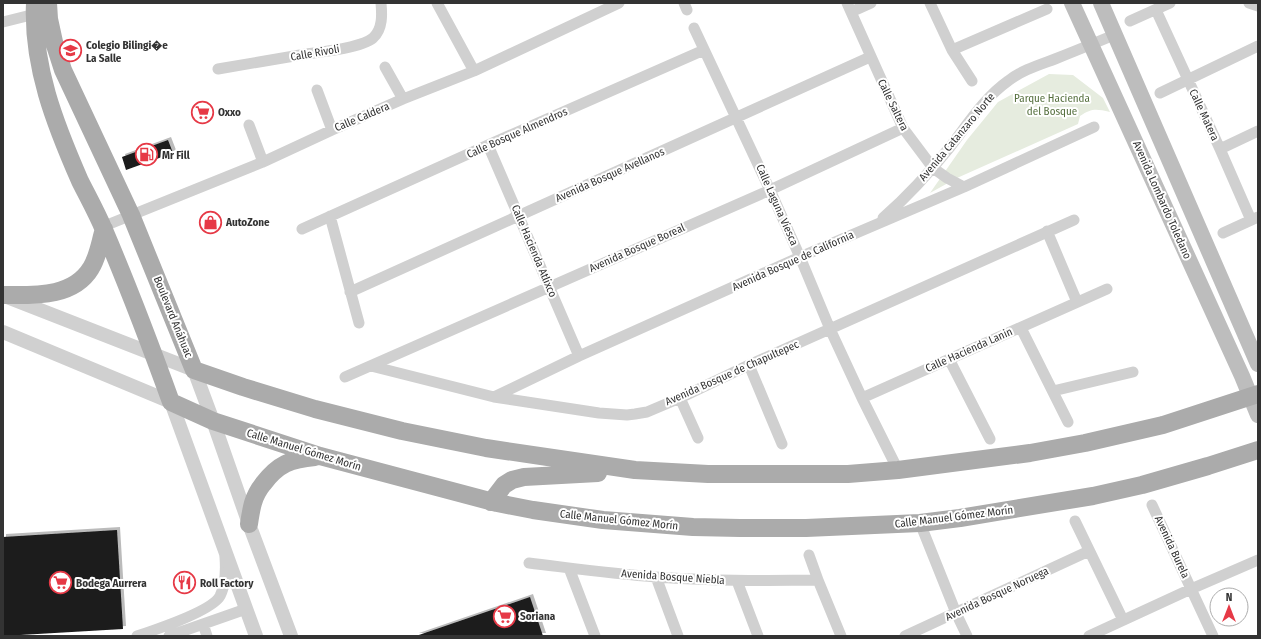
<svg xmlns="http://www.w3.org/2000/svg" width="1261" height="639" font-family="'Fira Sans Condensed',sans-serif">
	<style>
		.green { fill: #e6ecdf }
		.building { fill: #1a1a1a; filter: url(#shadow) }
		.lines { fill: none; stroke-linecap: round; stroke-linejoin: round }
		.minor { stroke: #d0d0d0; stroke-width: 11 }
		.tertiary { stroke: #d0d0d0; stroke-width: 14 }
		.secondary { stroke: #bdbdbd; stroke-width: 16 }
		.primary { stroke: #ababab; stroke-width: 18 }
		.labels { text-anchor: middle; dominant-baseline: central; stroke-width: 4; stroke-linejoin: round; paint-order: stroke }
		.poi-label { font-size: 11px; font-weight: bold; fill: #333; stroke: #fff; text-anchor: start }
		.street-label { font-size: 11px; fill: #333; stroke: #fff }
		.park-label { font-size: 11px; fill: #56703f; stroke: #fff }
	</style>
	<defs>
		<filter id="shadow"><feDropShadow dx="3" dy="-3" stdDeviation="0" flood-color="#0004"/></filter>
	</defs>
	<rect width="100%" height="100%" fill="#fff"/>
	<path class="green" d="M1049 74 1073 75 1103 98 1110 112C1096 109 1092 108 1080 116L1078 124 957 178 930 193 967 140 998 102Z"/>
	<path class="building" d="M168 140 173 153 126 170 122 157Z
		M117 530 123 629 3 636V537Z
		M530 597 543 636H416Z"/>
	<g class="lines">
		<path class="minor" d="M437 3 474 71
			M684 3 687 10
			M847 3 903 128 933 168 947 178 964 187
			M930 3 952 50 972 81
			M1249 3 1258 6
			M1156 10 1220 149 1251 220
			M851 12 871 3
			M1130 21 1170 3
			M3 22 35 14
			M694 28 770 190 800 257 830 329 862 398 898 470
			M952 50 1047 9
			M385 67 403 99
			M218 69C247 64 277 59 306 54 322 52 361 48 373 38 383 29 382 14 381 3
			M317 90 332 130
			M1160 93 1258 46
			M249 125 263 162
			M488 145 579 356
			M1220 149 1258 131
			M330 216 359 323
			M883 218C908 196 930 172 950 147 968 124 984 98 1008 81 1022 70 1039 65 1055 59 1075 51 1095 43 1114 35
			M102 227 263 162 332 130 403 99 474 71 619 3
			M302 229 488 145 704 50
			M1047 231 1077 302
			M1223 233 1258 217
			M350 292 870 57
			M1021 328 1068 422
			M949 359 990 439
			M749 365 782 444
			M371 366 494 397 599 413 627 415 635 414 647 412 680 398 749 365 1074 220
			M345 377 770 190 903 128
			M1053 391 1133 372
			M494 397 579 356 800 257 964 187 1094 127
			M680 398 698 438
			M862 398 1107 289
			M1152 505 1213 636
			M1075 521 1123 620
			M920 523 956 613 967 636
			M809 555 818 580 841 636
			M529 563C571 568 614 574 656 577 710 581 764 581 818 580
			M569 568 595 636
			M656 577 678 636
			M737 581 758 636
			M203 624 207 636
			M137 636C155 630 212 611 220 596 226 584 226 571 225 557
			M169 636 246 609
			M905 636 1089 551
			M1089 636 1191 589 1258 560"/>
		<path class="tertiary" d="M7 297 194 370 213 421 249 524 291 636
			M3 332 171 402 256 636"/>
		<path class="secondary" d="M1072 3 1242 376 1258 415
			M1101 3 1258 364"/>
		<path class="primary" d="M35 3C32 66 55 124 80 181 88 197 97 213 104 230 128 286 150 344 171 402L213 421 320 456 497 503 533 510 603 520 693 527 740 528H806L920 523 960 518 1093 496 1142 485 1208 466 1258 450
			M48 3 49 19 54 42 63 70 131 215 194 370 243 387 315 409 402 431 486 448 635 470 708 474H848L898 470 1030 453 1085 443 1163 425 1258 394
			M3 295C33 295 73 298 91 268 98 257 100 242 104 229
			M491 502 504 485 512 480 524 477 598 473
			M249 524C250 517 251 510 253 503 255 496 259 489 263 484 278 464 291 459 315 457"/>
	</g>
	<defs>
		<symbol id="school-ring" viewBox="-11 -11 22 22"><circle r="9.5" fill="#fff" stroke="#e63946" stroke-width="1.5"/><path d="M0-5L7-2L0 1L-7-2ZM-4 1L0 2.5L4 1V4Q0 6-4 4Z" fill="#e63946"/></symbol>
		<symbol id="supermarket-ring" viewBox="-11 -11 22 22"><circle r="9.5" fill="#fff" stroke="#e63946" stroke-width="1.5"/><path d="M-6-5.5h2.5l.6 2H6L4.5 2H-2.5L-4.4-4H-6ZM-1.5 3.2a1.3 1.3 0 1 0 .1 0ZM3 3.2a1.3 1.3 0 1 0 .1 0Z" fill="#e63946"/></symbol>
		<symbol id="fuel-ring" viewBox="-11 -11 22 22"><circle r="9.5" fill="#fff" stroke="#e63946" stroke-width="1.5"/><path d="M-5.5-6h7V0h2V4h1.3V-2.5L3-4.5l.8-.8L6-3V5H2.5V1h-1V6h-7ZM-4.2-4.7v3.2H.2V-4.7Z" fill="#e63946"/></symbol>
		<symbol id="shop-ring" viewBox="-11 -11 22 22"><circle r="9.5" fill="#fff" stroke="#e63946" stroke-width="1.5"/><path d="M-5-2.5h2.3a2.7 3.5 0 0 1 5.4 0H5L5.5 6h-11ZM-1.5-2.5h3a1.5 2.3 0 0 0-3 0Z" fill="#e63946"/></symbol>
		<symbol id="restaurant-ring" viewBox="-11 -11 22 22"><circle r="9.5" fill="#fff" stroke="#e63946" stroke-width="1.5"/><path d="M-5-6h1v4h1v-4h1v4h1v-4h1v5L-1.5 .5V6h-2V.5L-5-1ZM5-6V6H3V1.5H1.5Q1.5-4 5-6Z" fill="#e63946"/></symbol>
	</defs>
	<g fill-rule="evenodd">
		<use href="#school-ring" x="58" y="38" width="25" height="25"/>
		<use href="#supermarket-ring" x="190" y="100" width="25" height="25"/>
		<use href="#fuel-ring" x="134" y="142" width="25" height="25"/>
		<use href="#shop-ring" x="198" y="210" width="25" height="25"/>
		<use href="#supermarket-ring" x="48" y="570" width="25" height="25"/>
		<use href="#restaurant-ring" x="172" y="570" width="25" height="25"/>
		<use href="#supermarket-ring" x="492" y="604" width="25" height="25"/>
	</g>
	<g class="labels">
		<g class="poi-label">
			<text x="86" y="45">Colegio Bilingi�e<tspan x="86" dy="13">La Salle</tspan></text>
			<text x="218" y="112">Oxxo</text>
			<text x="162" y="155">Mr Fill</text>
			<text x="226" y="222">AutoZone</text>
			<text x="76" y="583">Bodega Aurrera</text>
			<text x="200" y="583">Roll Factory</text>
			<text x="520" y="616">Soriana</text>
		</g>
		<g class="street-label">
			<text transform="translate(315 53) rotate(-10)">Calle Rivoli</text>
			<text transform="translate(893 105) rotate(64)">Calle Saltera</text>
			<text transform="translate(1204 115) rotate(65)">Calle Matera</text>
			<text transform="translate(362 117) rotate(-23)">Calle Caldera</text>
			<text transform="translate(517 133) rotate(-24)">Calle Bosque Almendros</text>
			<text transform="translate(957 137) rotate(-50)">Avenida Catanzaro Norte</text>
			<text transform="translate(610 175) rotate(-24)">Avenida Bosque Avellanos</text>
			<text transform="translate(1162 200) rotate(66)">Avenida Lombardo Toledano</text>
			<text transform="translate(777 205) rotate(66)">Calle Laguna Viesca</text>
			<text transform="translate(637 248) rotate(-24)">Avenida Bosque Boreal</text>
			<text transform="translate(534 251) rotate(67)">Calle Hacienda Atlixco</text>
			<text transform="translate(793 261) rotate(-24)">Avenida Bosque de California</text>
			<text transform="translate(173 317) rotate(68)">Boulevard Anáhuac</text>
			<text transform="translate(969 350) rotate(-24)">Calle Hacienda Lanin</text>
			<text transform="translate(732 373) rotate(-24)">Avenida Bosque de Chapultepec</text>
			<text transform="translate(304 450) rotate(17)">Calle Manuel Gómez Morín</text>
			<text transform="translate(954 517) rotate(-7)">Calle Manuel Gómez Morín</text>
			<text transform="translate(619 520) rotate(6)">Calle Manuel Gómez Morín</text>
			<text transform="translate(1172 547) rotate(65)">Avenida Burela</text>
			<text transform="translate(673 577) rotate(4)">Avenida Bosque Niebla</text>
			<text transform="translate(997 594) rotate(-25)">Avenida Bosque Noruega</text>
		</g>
		<g class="park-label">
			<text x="1052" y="98">Parque Hacienda<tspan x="1052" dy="13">del Bosque</tspan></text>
		</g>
	</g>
	<rect width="1261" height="639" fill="none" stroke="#333333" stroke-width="8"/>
	<g transform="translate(1229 607)"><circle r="19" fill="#ffffff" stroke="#adadad"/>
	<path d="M0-3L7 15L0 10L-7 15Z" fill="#e63946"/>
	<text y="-6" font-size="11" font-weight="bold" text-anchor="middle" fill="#333333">N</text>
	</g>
</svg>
